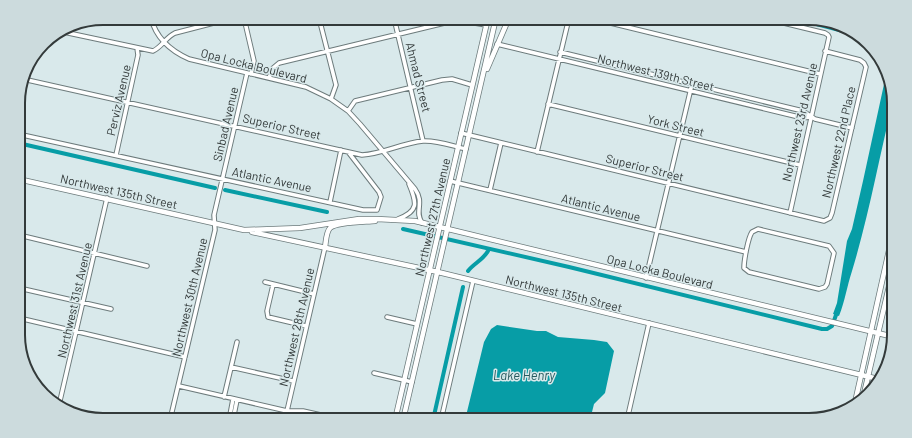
<svg xmlns="http://www.w3.org/2000/svg" width="912" height="438" font-family="Barlow,sans-serif">
	<style>
		.water { fill: #079da6 }
		.lines { fill: none; stroke-linecap: round; stroke-linejoin: round }
		.canal { stroke: #079da6; stroke-width: 4 }
		.minor-casing { stroke: #6d7b7c; stroke-width: 5.5 }
		.major-casing { stroke: #6d7b7c; stroke-width: 6 }
		.minor { stroke: #fff; stroke-width: 3.5 }
		.major { stroke: #fff; stroke-width: 4.5 }
		.labels { text-anchor: middle; dominant-baseline: central; stroke-width: 3; stroke-linejoin: round; paint-order: stroke }
		.street-label { font-size: 12px; fill: #333a3a; stroke: #d9e9eb }
		.water-label { font-size: 13px; font-style: italic; fill: #275a5e; stroke: #d9e9eb }
		.rim { fill: none; stroke: #333a3a; stroke-width: 2 }
	</style>
	<rect width="100%" height="100%" fill="#d9e9eb"/>
	<path class="water" d="M785 18H809L842 25 858 37Z
		M886 75 893 91V101C879 158 869 215 852 271 847 286 845 301 839 316L833 314 837 303 847 241 852 229 863 181Z
		M497 325 537 331H546L558 337 594 340 607 342 614 351 605 393 594 404 590 420H465L484 342 491 329Z"/>
	<g class="lines">
		<path class="canal" d="M18 143 215 188
			M225 190 327 212
			M403 229 569 267 822 329H827L832 326 836 315
			M468 271C474 263 485 259 489 249
			M433 420 463 287"/>
		<defs>
			<path id="minor" d="M151 18C156 38 171 51 189 59L306 87 331 99 348 111 360 124 415 189C425 203 414 211 422 223
				M244 18 254 61 251 74
				M319 18 336 85 331 99
				M394 18 423 141
				M590 18 820 74
				M763 18 825 33 828 35 829 37 790 213
				M59 31 153 51C162 47 166 37 175 33L233 18
				M497 44 803 118 810 117
				M560 52 803 111 815 119 852 128
				M269 78 273 68 279 63 457 20 486 25
				M23 79 362 155C383 154 402 143 423 141 437 140 452 146 466 149
				M548 104 800 165
				M348 111 355 101 442 80 452 79 472 85
				M461 133 824 221 830 218 832 213 866 67 864 63 860 60 825 51
				M18 134 363 210H377L381 197 379 192 349 153
				M537 152 569 18
				M116 155 138 55 137 48
				M450 181 746 252
				M490 190 501 143
				M330 202 341 150
				M398 219C419 211 417 203 409 184
				M758 229 829 246 834 253 827 284 825 287 819 289 749 272 744 268C744 260 748 238 752 232 754 231 756 230 758 229Z
				M19 235 147 266
				M646 278 692 84
				M265 282 314 294
				M273 285 267 311 268 317 306 326
				M19 288 111 309
				M387 317 417 324
				M19 318 185 357
				M231 367 293 381
				M374 373 412 382
				M179 386 287 411H303L343 420
				M224 397 237 342
				M59 405 107 198
				M287 411 325 247
				M170 420 215 230 214 215 247 73
				M196 420 197 416 215 420
				M229 420 233 399
				M233 420 237 400
				M441 420 473 281
				M627 420 649 323"/>
			<path id="major" d="M487 69 509 18
				M18 179 244 230 300 228 359 219H377L415 221 894 337
				M252 232 438 272 878 379
				M325 247C326 242 326 232 330 228 337 222 365 222 375 221
				M863 398 894 265
				M854 407 894 228
				M395 420 488 18
				M403 420 496 18"/>
		</defs>
		<use href="#minor" class="minor-casing"/>
		<use href="#major" class="major-casing"/>
		<use href="#minor" class="minor"/>
		<use href="#major" class="major"/>
	</g>
	<g class="labels">
		<g class="street-label">
			<text transform="translate(254 65) rotate(14)">Opa Locka Boulevard</text>
			<text transform="translate(656 72) rotate(14)">Northwest 139th Street</text>
			<text transform="translate(419 77) rotate(76)">Ahmad Street</text>
			<text transform="translate(118 100) rotate(-77)">Perviz Avenue</text>
			<text transform="translate(799 122) rotate(-77)">Northwest 23rd Avenue</text>
			<text transform="translate(225 124) rotate(-77)">Sinbad Avenue</text>
			<text transform="translate(676 125) rotate(14)">York Street</text>
			<text transform="translate(282 126) rotate(13)">Superior Street</text>
			<text transform="translate(838 142) rotate(-77)">Northwest 22nd Place</text>
			<text transform="translate(645 167) rotate(14)">Superior Street</text>
			<text transform="translate(272 179) rotate(12)">Atlantic Avenue</text>
			<text transform="translate(119 191) rotate(13)">Northwest 135th Street</text>
			<text transform="translate(601 207) rotate(14)">Atlantic Avenue</text>
			<text transform="translate(432 217) rotate(-77)">Northwest 27th Avenue</text>
			<text transform="translate(660 271) rotate(14)">Opa Locka Boulevard</text>
			<text transform="translate(564 293) rotate(14)">Northwest 135th Street</text>
			<text transform="translate(189 297) rotate(-77)">Northwest 30th Avenue</text>
			<text transform="translate(74 300) rotate(-77)">Northwest 31st Avenue</text>
			<text transform="translate(296 327) rotate(-77)">Northwest 28th Avenue</text>
		</g>
		<g class="water-label">
			<text x="524" y="375">Lake Henry</text>
		</g>
	</g>
	<path d="M0 0H912V438H0ZM103 25H809A78 78 0 0 1 887 103V335A78 78 0 0 1 809 413H103A78 78 0 0 1 25 335V103A78 78 0 0 1 103 25Z" fill="#ccdbdd" fill-rule="evenodd"/>
	<path class="rim" d="M103 25H809A78 78 0 0 1 887 103V335A78 78 0 0 1 809 413H103A78 78 0 0 1 25 335V103A78 78 0 0 1 103 25Z"/>
</svg>
